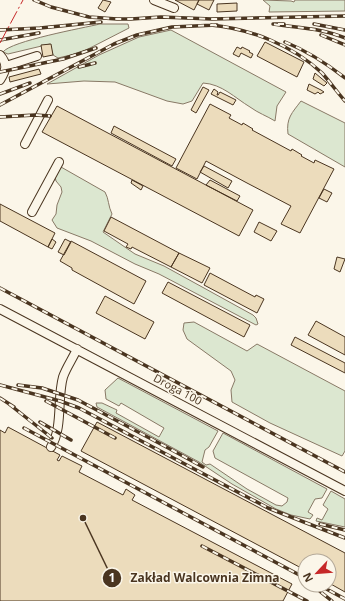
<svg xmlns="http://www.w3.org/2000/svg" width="345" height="601" font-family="'Open Sans',sans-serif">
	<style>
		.green { fill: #dce7d0; stroke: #887966 }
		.building { fill: #ecdcbc; stroke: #4a3520 }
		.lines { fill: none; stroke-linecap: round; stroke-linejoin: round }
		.minor-casing { stroke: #4a3520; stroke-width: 10 }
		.minor { stroke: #fbf6e9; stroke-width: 8 }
		.rail-casing { stroke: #4a3520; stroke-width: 3.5 }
		.rail { stroke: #fbf6e9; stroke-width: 2; stroke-dasharray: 6; stroke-linecap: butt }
		.power { stroke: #c62828; stroke-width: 1; stroke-dasharray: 14 3 2 3; stroke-linecap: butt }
		.labels { text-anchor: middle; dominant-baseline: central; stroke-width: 3; stroke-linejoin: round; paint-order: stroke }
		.street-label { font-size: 11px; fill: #4a3520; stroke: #fbf6e9 }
		.leader { fill: none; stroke: #4a3520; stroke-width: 1.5 }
		.callout-dot { fill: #4a3520; stroke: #fbf6e9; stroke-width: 1.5 }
		.mark-label { font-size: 12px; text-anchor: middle; font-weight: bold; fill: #fff }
		.callout-label { font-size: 12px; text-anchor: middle; font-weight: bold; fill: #4a3520; stroke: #fbf6e9; stroke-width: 3; stroke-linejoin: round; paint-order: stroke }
	</style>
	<rect width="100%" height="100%" fill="#fbf6e9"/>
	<path class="green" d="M263 0 291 1 294 2 295 0H345V11L269 12 270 6Z
		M100 24H128L129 28 90 48 79 53 58 58 53 55 50 44 8 54 3 52C11 41 83 28 100 24Z
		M171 30 286 92 277 106 275 121C267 116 258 113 250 107 235 98 222 84 203 83L192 101 183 104 167 101 115 82 84 81 47 84 99 55 139 37Z
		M301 101 345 123V167L288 134C286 118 292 113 301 101Z
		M61 167 105 192C109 199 108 206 112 214L103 232 135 254 164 266 253 315 256 318 258 324 256 325 159 274 135 264 91 241 57 228 52 220 56 214 57 205 62 192 61 187 56 181 55 177Z
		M194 322 247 351 257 344 345 391V451L342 456 270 423 232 402 231 390 235 380 231 371 187 339 183 330 184 323Z
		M118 378 218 431 209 447 205 450 202 462 206 465 210 464 247 489 276 505 282 506 287 502 288 498 215 458 213 451 223 433 327 489 322 498 315 499 308 512 313 515 310 519 291 515 276 509 232 484 199 462 97 407 96 403H102L117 410 116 413 159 437 164 428 121 403 119 406 106 399 105 390Z
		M331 491 345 499V527L316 521 317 518 322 520 328 509 323 505Z"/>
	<path class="building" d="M103 0 111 2 105 12 98 8Z
		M175 0H199L194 10Z
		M199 0H214L209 10 197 4Z
		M237 3V11L217 12V4Z
		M265 42 304 62 297 77 257 56Z
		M51 44 53 55 43 57 41 45Z
		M237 47 241 49 242 47 250 51 249 52 253 54 251 58 241 53 239 57 233 54Z
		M39 69 41 74 10 82 9 77Z
		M315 73 327 83 324 86 313 79Z
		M309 84 321 90 324 92 320 94 318 92 315 94 307 90Z
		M203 87 209 90 196 113 191 110Z
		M214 89 218 92 217 95H218L220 92 236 100 233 105 211 94Z
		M210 104 231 115 229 118 242 125 243 123 253 129 252 130 291 151 292 149 302 155 301 156 314 163 315 160 334 169 300 233 281 224 291 206 247 183 206 161 197 179 176 168Z
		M57 106 253 210 239 236 42 132Z
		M114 126 176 159 172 166 111 133Z
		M204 166 232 181 228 188 200 172Z
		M132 180 143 186 141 190 131 183Z
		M210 180 240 196 237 201 206 185Z
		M324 189 332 193 327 202 319 198Z
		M0 204 55 233 48 247 0 221Z
		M111 217 179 253 171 267 132 247 131 249 126 247 128 244 104 231Z
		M259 222 277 231 271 241 254 232Z
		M52 239 56 242 52 249 48 247Z
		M65 239 71 242 64 255 58 252Z
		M71 241 146 281 134 304 72 270V268L60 261Z
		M179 253 210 268 202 283 171 267Z
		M337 257 345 259 340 272 334 269Z
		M210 273 255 297 256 295 264 299 257 313 204 285Z
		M168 282 250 325 244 337 162 293Z
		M105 296 154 322 145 339 96 313Z
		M316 321 345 337V355L308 335Z
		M295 337 345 363V373L291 345Z
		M97 422 345 553V592L329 583V561H305V570L81 451Z
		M8 427 60 455 57 460 59 461 62 456 82 466 79 472 123 495 126 489 135 495 132 500 292 584 283 601H0V430L5 433Z"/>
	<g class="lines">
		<defs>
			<path id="minor" d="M154 0 174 8
				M0 55C8 64 6 71 0 80
				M6 66 37 56
				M25 144 48 100
				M32 212 59 162
				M0 309 345 491
				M51 447C63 428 57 398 63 377 66 368 73 358 77 349"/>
		</defs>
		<use href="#minor" class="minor-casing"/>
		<use href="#minor" class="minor"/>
		<defs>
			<path id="rail" d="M34 0 51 7 89 17 117 19H131L161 17 212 19 345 16
				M284 24H273C297 28 322 28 345 38
				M314 24 345 30
				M211 25C251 29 292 45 322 73 330 82 337 92 345 101
				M0 30 40 28 101 22
				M321 35 345 45
				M0 40 39 33
				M285 42C307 51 326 63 345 78
				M79 67 95 63
				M0 72 63 59 96 48
				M0 94 30 83
				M0 105 114 44 137 35 172 27 217 25
				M0 117 35 115 50 116
				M0 288 345 472
				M0 385 60 401 79 408 268 508 345 538
				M18 385 42 388 78 400 172 450 203 467
				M0 398 14 407
				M46 401 115 438
				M9 404 52 438
				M40 422 71 440
				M24 428 305 578
				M320 524 345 530
				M202 546 307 601
				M312 585 332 601
				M319 585 345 599"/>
		</defs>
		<use href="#rail" class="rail-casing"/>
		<use href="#rail" class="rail"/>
		<path class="power" d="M0 43 23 0"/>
	</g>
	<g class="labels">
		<g class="street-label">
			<text transform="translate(178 389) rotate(28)">Droga 100</text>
		</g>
	</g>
	<path class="leader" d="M83 518L112 578"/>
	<g class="callout-dot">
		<circle cx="83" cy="518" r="4"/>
		<circle cx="112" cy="578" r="10"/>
	</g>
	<g class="mark-label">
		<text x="112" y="582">1</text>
	</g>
	<g class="callout-label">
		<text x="205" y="582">Zakład Walcownia Zimna</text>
	</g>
	<g transform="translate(317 573) rotate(244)"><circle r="19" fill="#fbf6e9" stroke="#b4a999"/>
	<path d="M0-3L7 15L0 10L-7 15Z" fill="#c62828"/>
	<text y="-6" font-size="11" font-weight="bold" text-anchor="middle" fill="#4a3520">N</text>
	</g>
</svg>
